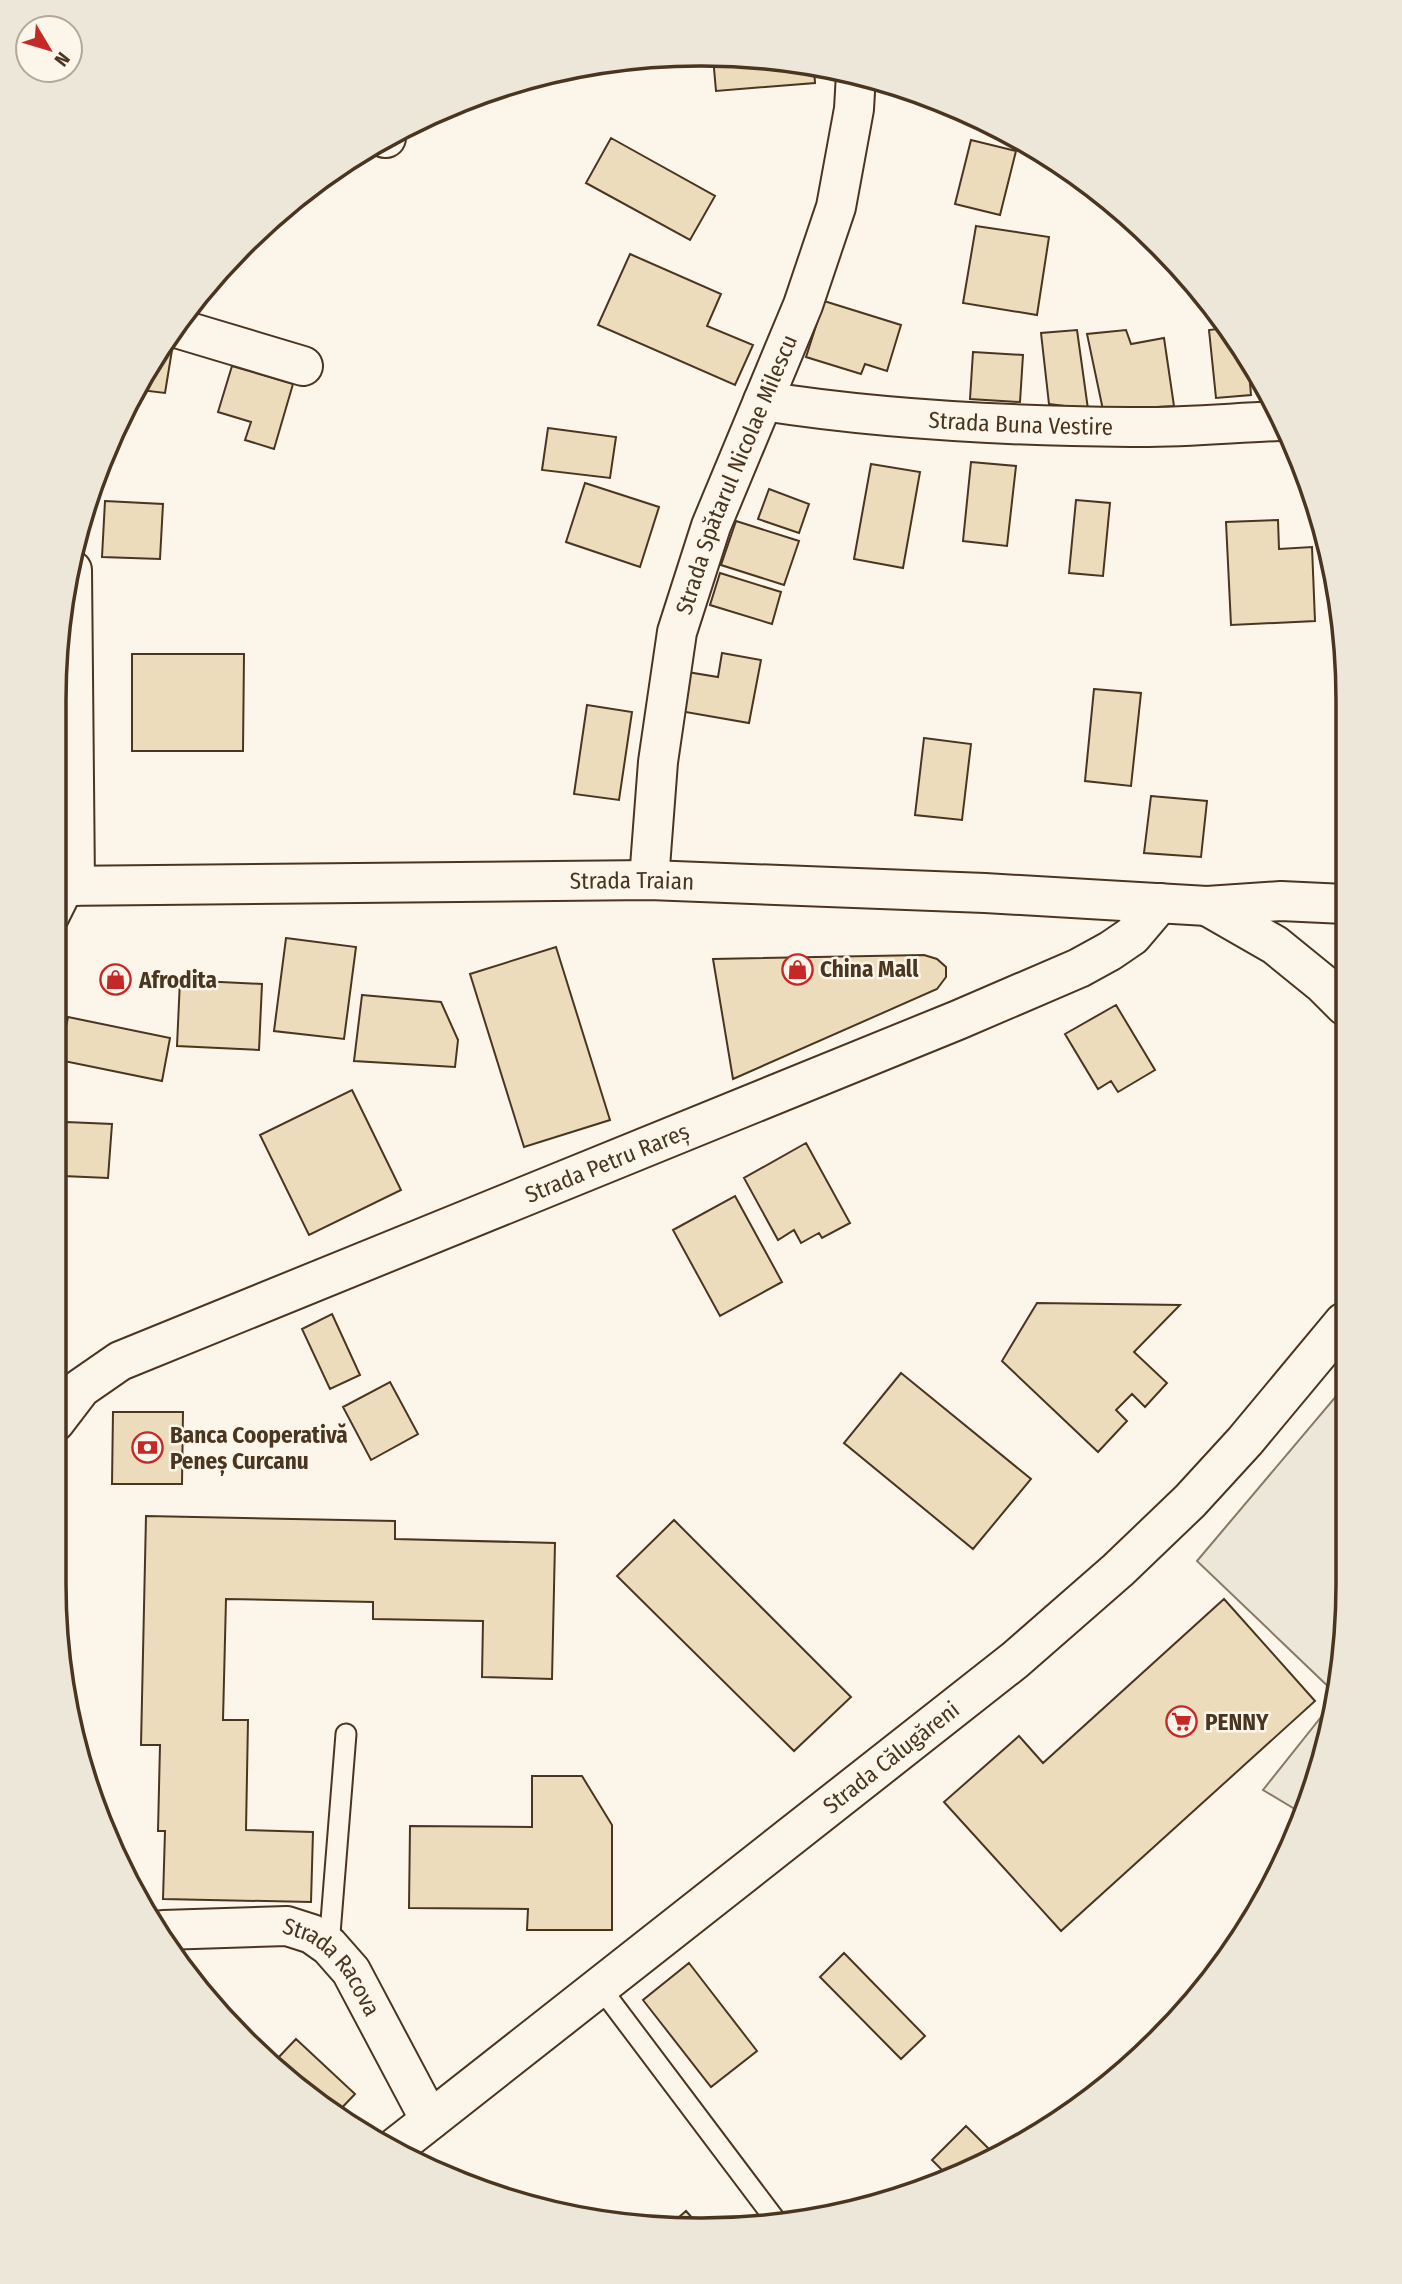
<svg xmlns="http://www.w3.org/2000/svg" width="1402" height="2284" font-family="'Fira Sans Condensed',sans-serif">
	<style>
		.parking { fill: #ede7d9; stroke: #887966; stroke-width: 2 }
		.building { fill: #ecdcbc; stroke: #4a3520; stroke-width: 2 }
		.lines { fill: none; stroke-linecap: round; stroke-linejoin: round }
		.service-casing { stroke: #4a3520; stroke-width: 23 }
		.minor-casing { stroke: #4a3520; stroke-width: 42 }
		.primary-casing { stroke: #4a3520; stroke-width: 42 }
		.service { stroke: #fbf6e9; stroke-width: 19 }
		.minor { stroke: #fbf6e9; stroke-width: 38 }
		.primary { stroke: #fbf6e9; stroke-width: 38 }
		.labels { text-anchor: middle; dominant-baseline: central; stroke-width: 5; stroke-linejoin: round; paint-order: stroke }
		.street-label { font-size: 23px; fill: #4a3520; stroke: #fbf6e9 }
		.poi-label { font-size: 23px; font-weight: bold; fill: #4a3520; stroke: #fbf6e9; text-anchor: start }
		.rim { fill: none; stroke: #4a3520; stroke-width: 3.5 }
	</style>
	<rect width="100%" height="100%" fill="#fbf6e9"/>
	<path class="parking" d="M1343 1388 1342 1667 1335 1693 1197 1561Z
		M1333 1702 1303 1814 1263 1790Z"/>
	<path class="building" d="M743 56 814 67 815 83 716 91 713 57Z
		M611 138 715 196 690 240 586 183Z
		M971 140 1016 151 1000 215 955 204Z
		M976 226 1049 237 1037 315 963 303Z
		M630 254 721 294 707 326 753 345 735 385 598 325Z
		M824 301 901 325 887 371 865 364 861 374 806 357Z
		M1225 328 1248 359 1251 395 1216 398 1209 330Z
		M1077 330 1088 409 1049 404 1041 333Z
		M1126 330 1131 344 1164 338 1174 406 1103 410 1087 334Z
		M167 343 173 344 165 393 140 390Z
		M973 352 1023 355 1020 402 970 399Z
		M232 366 293 384 274 449 245 440 251 422 218 412Z
		M548 428 616 437 610 478 542 470Z
		M971 462 1016 466 1007 546 963 541Z
		M871 464 920 472 903 568 854 559Z
		M585 483 659 507 640 567 566 542Z
		M769 489 809 504 799 533 758 519Z
		M1076 500 1110 503 1103 576 1069 573Z
		M105 501 163 504 160 559 102 557Z
		M1278 520 1279 549 1312 547 1315 621 1231 625 1226 522Z
		M736 521 799 541 784 585 721 565Z
		M720 573 781 592 772 624 710 605Z
		M722 653 761 660 749 723 674 710 681 671 718 677Z
		M132 654H244L243 751H132Z
		M1094 689 1141 693 1131 786 1085 781Z
		M587 705 632 712 619 800 574 794Z
		M924 738 971 744 962 820 915 815Z
		M1151 796 1207 801 1201 857 1144 853Z
		M286 938 356 947 344 1039 274 1031Z
		M556 947 610 1120 524 1147 470 974Z
		M924 955 937 959 946 967V977L937 989 733 1079 713 959Z
		M180 980 262 984 259 1050 177 1046Z
		M362 995 441 1002 458 1040 455 1067 354 1061Z
		M1116 1005 1155 1070 1118 1092 1111 1081 1098 1089 1065 1034Z
		M68 1017 170 1038 162 1081 59 1060Z
		M352 1090 401 1190 309 1235 260 1135Z
		M66 1122 112 1124 108 1178 63 1176Z
		M806 1143 850 1223 822 1238 819 1233 801 1243 794 1230 778 1240 744 1178Z
		M735 1196 782 1282 720 1316 673 1230Z
		M1037 1303 1180 1305 1134 1352 1167 1383 1145 1407 1132 1394 1116 1410 1127 1421 1098 1452 1002 1361Z
		M332 1314 360 1375 330 1389 302 1329Z
		M901 1373 1031 1479 973 1549 844 1443Z
		M390 1382 418 1434 371 1460 343 1407Z
		M113 1412H183L182 1484H112Z
		M146 1516 395 1521V1539L555 1543 552 1679 482 1677 483 1621 373 1619V1602L226 1599 223 1720H248L246 1830 313 1832 311 1902 163 1899 165 1831H158L160 1745H141Z
		M674 1520 851 1697 794 1751 617 1576Z
		M1224 1599 1315 1701 1061 1931 944 1802 1019 1736 1043 1763Z
		M532 1776H582L612 1825V1930H527L528 1909 409 1908 410 1826 532 1827Z
		M844 1953 925 2036 901 2059 820 1977Z
		M689 1963 757 2051 711 2087 643 2000Z
		M296 2039 355 2094 335 2115 276 2060Z
		M966 2126 994 2154 948 2176 932 2160Z
		M686 2211 702 2229 670 2225Z"/>
	<g class="lines">
		<defs>
			<path id="service" d="M58 920 75 886
				M329 1946 346 1734
				M600 1987 774 2218"/>
			<g id="minor">
				<path d="M385 138H386"/>
				<path d="M176 328 303 366"/>
				<path id="s1" d="M763 401C884 420 1007 426 1130 427 1179 428 1230 423 1279 421"/>
				<path d="M72 570 75 886"/>
				<path id="s2" d="M649 880 658 762 677 632 711 526 803 305 836 207 854 109 856 74"/>
				<path id="s3" d="M55 1422 81 1388 120 1361 958 1020 1079 968 1110 951 1132 936 1160 903"/>
				<path id="s4" d="M163 1930 287 1926 312 1934 329 1946 351 1971 430 2120"/>
				<path id="s5" d="M396 2147 1015 1660 1118 1570 1190 1501 1245 1441 1344 1322"/>
			</g>
			<g id="primary">
				<path id="s6" d="M58 886 649 880 985 893 1207 906 1281 901 1345 904"/>
				<path d="M1207 906 1275 945 1323 984 1345 1006"/>
			</g>
		</defs>
		<use href="#service" class="service-casing"/>
		<use href="#minor" class="minor-casing"/>
		<use href="#primary" class="primary-casing"/>
		<use href="#service" class="service"/>
		<use href="#minor" class="minor"/>
		<use href="#primary" class="primary"/>
	</g>
	<defs>
		<symbol id="shop-ring" viewBox="-11 -11 22 22"><circle r="9.5" fill="#fbf6e9" stroke="#c62828" stroke-width="1.5"/><path d="M-5-2.5h2.3a2.7 3.5 0 0 1 5.4 0H5L5.5 6h-11ZM-1.5-2.5h3a1.5 2.3 0 0 0-3 0Z" fill="#c62828"/></symbol>
		<symbol id="bank-ring" viewBox="-11 -11 22 22"><circle r="9.5" fill="#fbf6e9" stroke="#c62828" stroke-width="1.5"/><path d="M-6-4H6V4H-6ZM0-2.3a2.3 2.3 0 1 0 0 4.6a2.3 2.3 0 1 0 0-4.6Z" fill="#c62828"/></symbol>
		<symbol id="supermarket-ring" viewBox="-11 -11 22 22"><circle r="9.5" fill="#fbf6e9" stroke="#c62828" stroke-width="1.5"/><path d="M-6-5.5h2.5l.6 2H6L4.5 2H-2.5L-4.4-4H-6ZM-1.5 3.2a1.3 1.3 0 1 0 .1 0ZM3 3.2a1.3 1.3 0 1 0 .1 0Z" fill="#c62828"/></symbol>
	</defs>
	<g fill-rule="evenodd">
		<use href="#shop-ring" x="780" y="952" width="35" height="35"/>
		<use href="#shop-ring" x="98" y="962" width="35" height="35"/>
		<use href="#bank-ring" x="130" y="1430" width="35" height="35"/>
		<use href="#supermarket-ring" x="1164" y="1704" width="35" height="35"/>
	</g>
	<g class="labels">
		<g class="street-label">
			<text stroke="none"><textPath href="#s1" startOffset="259">Strada Buna Vestire</textPath></text>
			<text stroke="none"><textPath href="#s2" startOffset="418">Strada Spătarul Nicolae Milescu</textPath></text>
			<text stroke="none"><textPath href="#s6" startOffset="574">Strada Traian</textPath></text>
			<text stroke="none"><textPath href="#s3" startOffset="616">Strada Petru Rareș</textPath></text>
			<text stroke="none"><textPath href="#s5" startOffset="630">Strada Călugăreni</textPath></text>
			<text stroke="none"><textPath href="#s4" startOffset="187">Strada Racova</textPath></text>
		</g>
		<g class="poi-label">
			<text x="820" y="969">China Mall</text>
			<text x="139" y="980">Afrodita</text>
			<text x="170" y="1435">Banca Cooperativă<tspan x="170" dy="26">Peneș Curcanu</tspan></text>
			<text x="1205" y="1722">PENNY</text>
		</g>
	</g>
	<path d="M0 0H1402V2284H0ZM700 66H702A634 634 0 0 1 1336 700V1584A634 634 0 0 1 702 2218H700A634 634 0 0 1 66 1584V700A634 634 0 0 1 700 66Z" fill="#ede7d9" fill-rule="evenodd"/>
	<path class="rim" d="M700 66H702A634 634 0 0 1 1336 700V1584A634 634 0 0 1 702 2218H700A634 634 0 0 1 66 1584V700A634 634 0 0 1 700 66Z"/>
	<g transform="translate(49 49) rotate(128)"><circle r="33" fill="#fbf6e9" stroke="#b4a999" stroke-width="2"/>
	<path d="M0-5L12 26L0 18L-12 26Z" fill="#c62828"/>
	<text y="-10" font-size="19" font-weight="bold" text-anchor="middle" fill="#4a3520">N</text>
	</g>
</svg>
